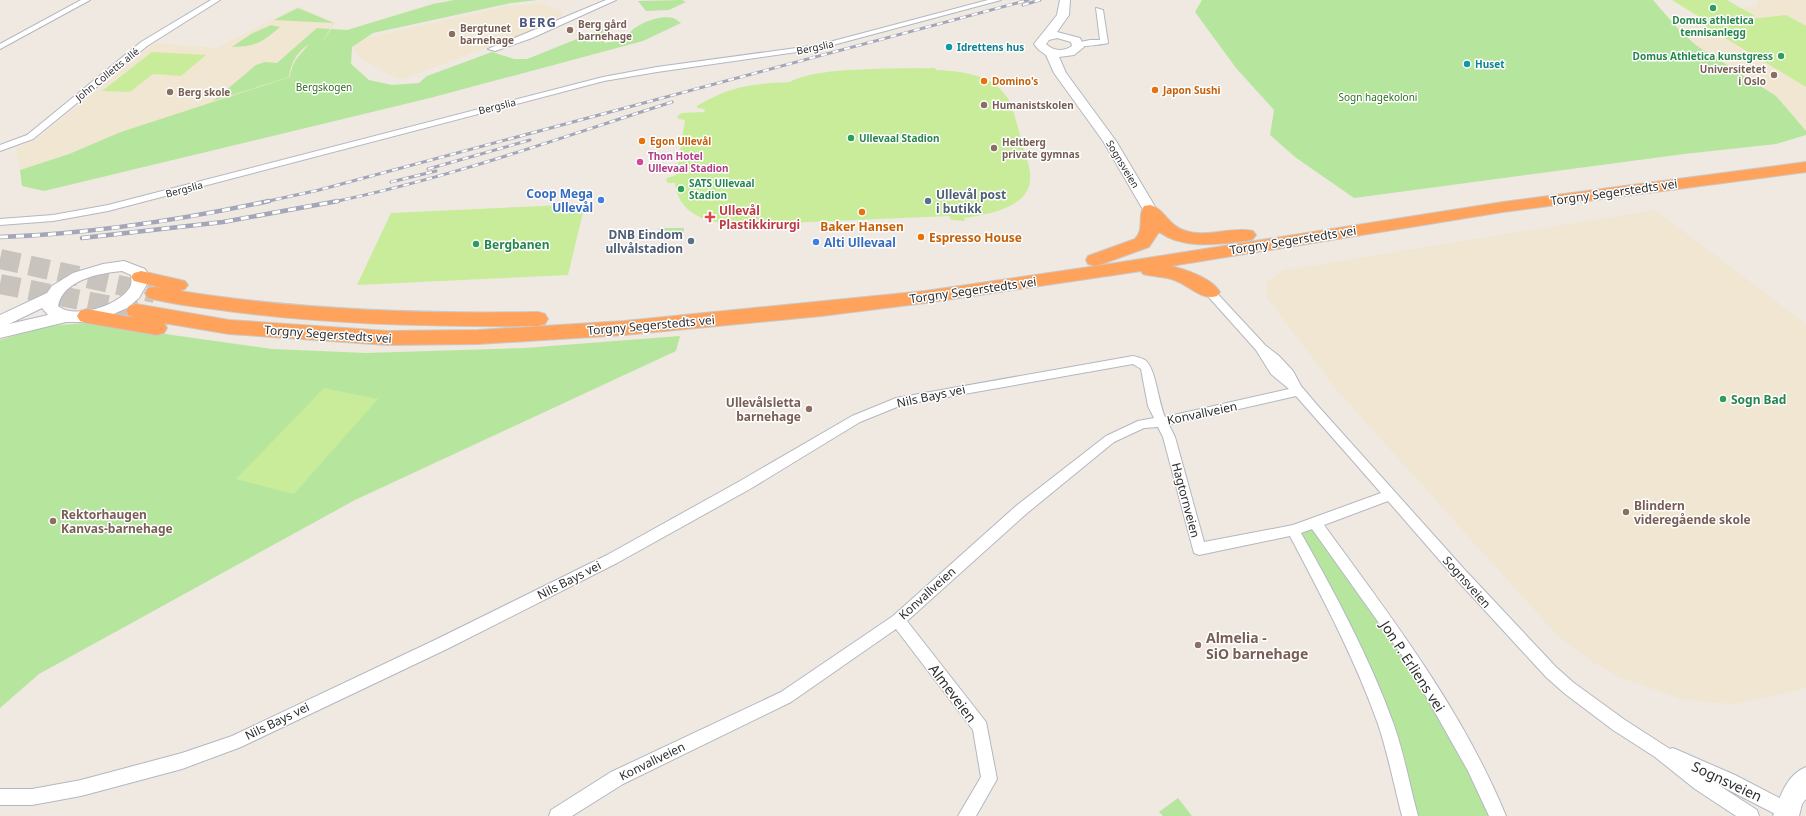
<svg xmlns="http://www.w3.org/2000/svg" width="1806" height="816" font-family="'Noto Sans',sans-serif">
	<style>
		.education { fill: #f0e6d1 }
		.green { fill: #b6e59e }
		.pitch { fill: #c9ec9a }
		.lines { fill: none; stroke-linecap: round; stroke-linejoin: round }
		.highway-tunnel { stroke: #c8c4bd; stroke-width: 20; stroke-dasharray: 20 10; stroke-linecap: butt }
		.street-casing { stroke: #b4b7c1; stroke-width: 2 }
		.secondary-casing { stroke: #b4b7c1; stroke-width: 2 }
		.highway-casing { stroke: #c9c9c9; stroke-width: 2 }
		.street { fill: #fff; fill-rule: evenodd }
		.secondary { fill: #fff; fill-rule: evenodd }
		.highway { fill: #ffa35c; fill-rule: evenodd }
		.rail-far1-casing { stroke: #a3a6b8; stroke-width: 3 }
		.rail-casing { stroke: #a3a6b8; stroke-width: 4.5 }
		.rail-far1 { stroke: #fff; stroke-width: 2; stroke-dasharray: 6; stroke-linecap: butt }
		.rail { stroke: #fff; stroke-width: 3; stroke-dasharray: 8; stroke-linecap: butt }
		.leisure-dot { fill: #2e9e5b; stroke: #fff; stroke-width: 1.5 }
		.education-dot { fill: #8d6e63; stroke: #fff; stroke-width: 1.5 }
		.culture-dot { fill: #0f9aa8; stroke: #fff; stroke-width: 1.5 }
		.food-dot { fill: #e8710a; stroke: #fff; stroke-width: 1.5 }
		.hotel-dot { fill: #d1479c; stroke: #fff; stroke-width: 1.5 }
		.shop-dot { fill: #3f7fe0; stroke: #fff; stroke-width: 1.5 }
		.service-dot { fill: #5c6f8a; stroke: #fff; stroke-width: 1.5 }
		.health-dot { fill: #e0444e; stroke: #fff; stroke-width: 1.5 }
		.labels { text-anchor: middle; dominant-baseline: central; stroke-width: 3; stroke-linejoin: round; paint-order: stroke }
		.far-leisure-label { font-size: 10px; font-weight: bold; fill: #27864d; stroke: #fff; text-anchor: start }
		.far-education-label { font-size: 10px; font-weight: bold; fill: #785e54; stroke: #fff; text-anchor: start }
		.far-street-label { font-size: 10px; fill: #2e2e2e; stroke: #fff }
		.far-culture-label { font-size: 10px; font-weight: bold; fill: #0d838f; stroke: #fff; text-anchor: start }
		.far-food-label { font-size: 10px; font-weight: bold; fill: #c56008; stroke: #fff; text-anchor: start }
		.far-park-label { font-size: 10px; fill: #2c6e1b; stroke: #fff }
		.far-hotel-label { font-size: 10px; font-weight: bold; fill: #b23c85; stroke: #fff; text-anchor: start }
		.street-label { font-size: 12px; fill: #2e2e2e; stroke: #fff }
		.shop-label { font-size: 12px; font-weight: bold; fill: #366cbe; stroke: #fff; text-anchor: end }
		.service-label { font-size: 12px; font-weight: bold; fill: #4e5e75; stroke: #fff; text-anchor: start }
		.health-label { font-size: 12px; font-weight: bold; fill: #be3a42; stroke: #fff; text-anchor: start }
		.food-label { font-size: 12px; font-weight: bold; fill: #c56008; stroke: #fff }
		.leisure-label { font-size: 12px; font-weight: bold; fill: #27864d; stroke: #fff; text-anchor: start }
		.education-label { font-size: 12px; font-weight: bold; fill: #785e54; stroke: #fff; text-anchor: start }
		.far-district-label { font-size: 13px; font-weight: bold; letter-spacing: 1px; fill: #4d5680; stroke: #fff }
		.near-education-label { font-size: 14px; font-weight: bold; fill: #785e54; stroke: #fff; text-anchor: start }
		.near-street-label { font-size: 14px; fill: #2e2e2e; stroke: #fff }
	</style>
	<rect width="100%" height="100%" fill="#efe9e1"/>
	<path class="education" d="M1758 0H1806V131L1776 96 1697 46 1675 25 1756 17 1742 8 1756 6Z
		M541 3 562 11V15L543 24 542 27 405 78 398 79 359 57 350 42 507 6Z
		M298 6 336 23 321 44 292 65 291 77 20 170 16 148 36 140 155 43 217 48Z
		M1655 210 1806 324V687L1799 690 1734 704 1684 700 1619 677 1594 663 1557 635 1335 388 1266 296 1267 281 1284 270Z"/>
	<path class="green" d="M454 0H538L511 3 373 33 352 47 351 64 369 80 392 85 419 83 427 76 492 52 514 59H527L602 29 616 27 610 31 608 38 604 41 605 43 626 38C632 25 659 14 673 18 676 19 679 22 681 23L643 41 430 98 44 191 22 186 20 170 69 154 121 132 290 77C293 59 299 57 309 44 297 52 291 62 289 77L213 101 256 65 265 62 277 63 317 28 330 29 321 44 331 29 347 30 433 4Z
		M682 0 686 2 669 10 646 11 638 1Z
		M1202 0H1653L1680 31 1697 46 1776 96 1806 131V135L1776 144 1684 154 1354 198 1295 157 1270 135 1274 110 1236 68 1195 12Z
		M298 8 334 23 274 20Z
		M271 25 280 27C261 43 257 46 232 47L251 34Z
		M659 228H684L683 237 658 238Z
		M99 322 172 335 272 349 366 353 525 348 680 336 676 351 355 500 39 674 0 708V340L46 326Z
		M1315 523 1411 656 1498 816H1410L1386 726 1294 530Z
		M1178 798 1192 816H1163L1159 812Z"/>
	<path class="pitch" d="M1672 0H1727L1755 16 1706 21Z
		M1786 15 1806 26V87L1702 24Z
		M152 52 206 55 181 76 153 74 130 92 102 91Z
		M935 68 936 70C963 71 996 75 1010 102 1015 116 1019 131 1023 146 1026 157 1031 168 1030 179 1030 208 985 215 964 218L965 221 951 220 949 216 761 224 758 229 751 230 746 228 745 225C715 224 679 219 675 183H668L666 180 667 178 676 175 685 120 679 119 677 117 681 113 704 112 705 109 697 108V106C731 86 750 84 790 82 818 66 900 69 935 68Z
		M585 204 568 275 357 285 391 213Z
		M324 388 378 399 294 494 236 479Z"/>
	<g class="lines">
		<path class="highway-tunnel" d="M0 259 155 293
			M0 284 136 311"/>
		<defs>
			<path id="street" d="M81 0H90L0 49V44Z
				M211 0H220L147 46 33 139 0 151V145L27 135 141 42Z
				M606 0H616L532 38 495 51 488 49Z
				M988 0H1001L818 49 657 72 604 81 108 211 53 221 0 225V219L53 215 108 205 603 77 657 67 818 45Z
				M1096 8 1103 10 1108 43C1106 44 1079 47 1076 47V43L1090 40H1100Z
				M1210 289 1214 290 1265 345 1279 356 1293 371 1301 386 1318 406 1465 570 1556 667 1574 683 1625 720 1670 749 1673 748 1735 775 1793 805 1795 811 1793 816H1779L1717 784 1757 810 1759 816H1736L1695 789 1655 757 1613 730 1564 693 1546 677 1455 578 1388 501 1324 525C1391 617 1462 709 1506 816H1489L1468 771 1406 661 1312 529 1301 533C1336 595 1370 658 1394 725 1404 754 1410 786 1418 816H1402C1394 785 1388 754 1378 724 1355 659 1322 597 1290 536L1199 555 1194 553 1163 437 1158 427 1144 428 1114 442 1026 514 907 621 986 722 997 779 976 816H958L981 777 973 730 896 629 791 702 623 784 572 816H549L551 810 611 772 781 692 893 616 1016 506 1106 436 1138 421 1154 418 1148 406 1141 369 1133 364 902 405 860 422 750 489 617 563 447 649 241 747 182 769 81 796 32 805H0V789H32L81 780 182 753 232 736 437 639 607 555 740 481 852 416 896 398 1133 356C1137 357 1142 358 1145 360 1156 368 1158 402 1165 417L1289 389 1271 374 1256 350 1206 294 1205 292 1206 290ZM1296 396 1381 493 1293 525 1204 542 1175 437 1169 425Z"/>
			<path id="secondary" d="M1060 0H1070L1069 15 1057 32 1080 38 1084 47 1074 55 1059 57 1066 73 1116 141 1157 210 1155 213H1145L1103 141 1054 73 1046 55 1039 50 1034 44 1057 15ZM1057 38 1071 42 1072 46C1063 52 1053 51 1046 44L1049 40Z
				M124 261 145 269 147 273V284L139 298 127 308 111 315 89 322H66L0 338V315L47 293 52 286 73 273 103 264ZM122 271 131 275C131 278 132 282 131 285 123 305 75 320 58 306 63 280 99 273 122 271ZM42 308 48 315 9 324Z
				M1806 767V799L1802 804 1799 816H1773C1780 797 1786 775 1806 767Z"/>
			<path id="highway" d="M1806 162V172L1503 212 1171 266C1187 270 1211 278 1220 292L1217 296C1201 301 1189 285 1174 280 1164 276 1154 277 1143 274L1141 271 925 303 821 316 624 335 478 344 388 345 229 334 158 322 164 323 167 328 164 333 157 335 87 323 80 321 77 316 80 311 87 309 136 318 129 316 126 311 129 306 136 304 229 320 388 331 478 330 624 321 925 291 1103 265 1503 202Z
				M1150 205C1164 208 1169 227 1186 231 1208 238 1232 226 1253 231L1256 235 1253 239 1247 241C1218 244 1184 250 1159 232L1149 247 1102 264 1095 266 1088 264 1086 260 1088 256 1135 239C1145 229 1137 216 1144 206Z
				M141 271 185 281 188 285 185 289 180 291C299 310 418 314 538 312L545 314 548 319 545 324 538 326C437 327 335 325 235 312 206 308 176 305 148 298L145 293 148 288 155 287 162 288 134 281 131 277 134 273Z"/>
		</defs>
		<use href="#street" class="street-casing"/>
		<use href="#secondary" class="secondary-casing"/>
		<use href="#highway" class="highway-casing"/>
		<use href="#street" class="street"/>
		<use href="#secondary" class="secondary"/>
		<use href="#highway" class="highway"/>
		<defs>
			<path id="rail-far1" d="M1023 5 1040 0
				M428 169 530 140
				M391 182 436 171
				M264 202 319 190 1028 0
				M333 202C450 178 559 138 672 102"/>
			<path id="rail" d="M0 237C91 234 180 220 269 201
				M82 238 223 222 338 201"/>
		</defs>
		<use href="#rail-far1" class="rail-far1-casing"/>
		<use href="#rail" class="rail-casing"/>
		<use href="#rail-far1" class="rail-far1"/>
		<use href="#rail" class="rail"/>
	</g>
	<g class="leisure-dot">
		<circle cx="1713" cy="8" r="4"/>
		<circle cx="1781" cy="56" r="4"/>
		<circle cx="851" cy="138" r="4"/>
		<circle cx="681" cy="189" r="4"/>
		<circle cx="476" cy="244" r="4"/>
		<circle cx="1723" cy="399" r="4"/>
	</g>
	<g class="education-dot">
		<circle cx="570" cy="30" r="4"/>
		<circle cx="452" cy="34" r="4"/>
		<circle cx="1774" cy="75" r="4"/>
		<circle cx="170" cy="92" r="4"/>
		<circle cx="984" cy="105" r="4"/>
		<circle cx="994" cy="148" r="4"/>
		<circle cx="809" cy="409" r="4"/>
		<circle cx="1626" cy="512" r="4"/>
		<circle cx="53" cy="521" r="4"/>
		<circle cx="1198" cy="645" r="4"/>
	</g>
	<g class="culture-dot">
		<circle cx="949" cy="47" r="4"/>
		<circle cx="1467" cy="64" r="4"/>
	</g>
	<g class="food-dot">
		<circle cx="984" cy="81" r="4"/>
		<circle cx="1155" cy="90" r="4"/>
		<circle cx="642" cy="141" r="4"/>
		<circle cx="862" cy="212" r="4"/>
		<circle cx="921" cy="237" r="4"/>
	</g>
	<circle class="hotel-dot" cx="640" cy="162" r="4"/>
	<g class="shop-dot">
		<circle cx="601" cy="200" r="4"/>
		<circle cx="816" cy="242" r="4"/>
	</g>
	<g class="service-dot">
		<circle cx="928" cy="201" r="4"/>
		<circle cx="691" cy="241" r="4"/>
	</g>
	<path class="health-dot" d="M708 211h4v4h4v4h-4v4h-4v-4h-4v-4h4z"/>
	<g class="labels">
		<g class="far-leisure-label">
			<text x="1713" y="20" text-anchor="middle">Domus athletica<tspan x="1713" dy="12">tennisanlegg</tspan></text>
			<text x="1773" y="56" text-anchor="end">Domus Athletica kunstgress</text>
			<text x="859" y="138">Ullevaal Stadion</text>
			<text x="689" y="183">SATS Ullevaal<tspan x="689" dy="12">Stadion</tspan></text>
		</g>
		<g class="far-education-label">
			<text x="578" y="24">Berg gård<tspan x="578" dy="12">barnehage</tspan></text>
			<text x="460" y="28">Bergtunet<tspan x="460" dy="12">barnehage</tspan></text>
			<text x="1766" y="69" text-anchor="end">Universitetet<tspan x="1766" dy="12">i Oslo</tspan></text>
			<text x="178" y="92">Berg skole</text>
			<text x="992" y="105">Humanistskolen</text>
			<text x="1002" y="142">Heltberg<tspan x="1002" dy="12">private gymnas</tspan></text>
		</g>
		<g class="far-street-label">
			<text transform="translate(815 47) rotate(-12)">Bergslia</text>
			<text transform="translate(107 74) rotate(-39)">John Colletts allé</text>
			<text transform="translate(497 106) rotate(-14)">Bergslia</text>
			<text transform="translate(1123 164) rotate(59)">Sognsveien</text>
			<text transform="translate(184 189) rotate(-15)">Bergslia</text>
		</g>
		<g class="far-culture-label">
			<text x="957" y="47">Idrettens hus</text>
			<text x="1475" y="64">Huset</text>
		</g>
		<g class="far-food-label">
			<text x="992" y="81">Domino's</text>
			<text x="1163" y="90">Japon Sushi</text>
			<text x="650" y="141">Egon Ullevål</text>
		</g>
		<g class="far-park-label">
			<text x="324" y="87">Bergskogen</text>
			<text x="1378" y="97">Sogn hagekoloni</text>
		</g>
		<g class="far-hotel-label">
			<text x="648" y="156">Thon Hotel<tspan x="648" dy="12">Ullevaal Stadion</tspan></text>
		</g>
		<g class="street-label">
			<text transform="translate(1614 192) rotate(-8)">Torgny Segerstedts vei</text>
			<text transform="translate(1293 240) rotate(-9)">Torgny Segerstedts vei</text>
			<text transform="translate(973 290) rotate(-8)">Torgny Segerstedts vei</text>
			<text transform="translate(651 325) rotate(-5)">Torgny Segerstedts vei</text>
			<text transform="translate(328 334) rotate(4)">Torgny Segerstedts vei</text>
			<text transform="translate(931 396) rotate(-12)">Nils Bays vei</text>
			<text transform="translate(1202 413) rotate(-12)">Konvallveien</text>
			<text transform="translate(1186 500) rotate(75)">Hagtornveien</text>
			<text transform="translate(569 580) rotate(-27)">Nils Bays vei</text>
			<text transform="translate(1467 582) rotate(48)">Sognsveien</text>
			<text transform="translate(927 593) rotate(-42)">Konvallveien</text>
			<text transform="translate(277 721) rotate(-26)">Nils Bays vei</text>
			<text transform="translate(652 761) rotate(-26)">Konvallveien</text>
		</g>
		<g class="shop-label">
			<text x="593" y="193">Coop Mega<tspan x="593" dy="14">Ullevål</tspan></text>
			<text x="824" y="242" text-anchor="start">Alti Ullevaal</text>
		</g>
		<g class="service-label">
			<text x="936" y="194">Ullevål post<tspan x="936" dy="14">i butikk</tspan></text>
			<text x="683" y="234" text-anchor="end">DNB Eindom<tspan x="683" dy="14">ullvålstadion</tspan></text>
		</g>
		<g class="health-label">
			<text x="719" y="210">Ullevål<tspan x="719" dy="14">Plastikkirurgi</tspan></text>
		</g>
		<g class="food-label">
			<text x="862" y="226">Baker Hansen</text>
			<text x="929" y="237" text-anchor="start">Espresso House</text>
		</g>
		<g class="leisure-label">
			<text x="484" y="244">Bergbanen</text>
			<text x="1731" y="399">Sogn Bad</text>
		</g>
		<g class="education-label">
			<text x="801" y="402" text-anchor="end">Ullevålsletta<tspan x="801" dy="14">barnehage</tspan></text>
			<text x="1634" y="505">Blindern<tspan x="1634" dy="14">videregående skole</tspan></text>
			<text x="61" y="514">Rektorhaugen<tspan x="61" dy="14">Kanvas-barnehage</tspan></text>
		</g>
		<g class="far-district-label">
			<text x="538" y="22">BERG</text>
		</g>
		<g class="near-education-label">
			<text x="1206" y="637">Almelia -<tspan x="1206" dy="16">SiO barnehage</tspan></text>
		</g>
		<g class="near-street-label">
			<text transform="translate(1413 666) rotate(57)">Jon P. Erliens vei</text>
			<text transform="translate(953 693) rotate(53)">Almeveien</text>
			<text transform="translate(1727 781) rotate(25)">Sognsveien</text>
		</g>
	</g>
</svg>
